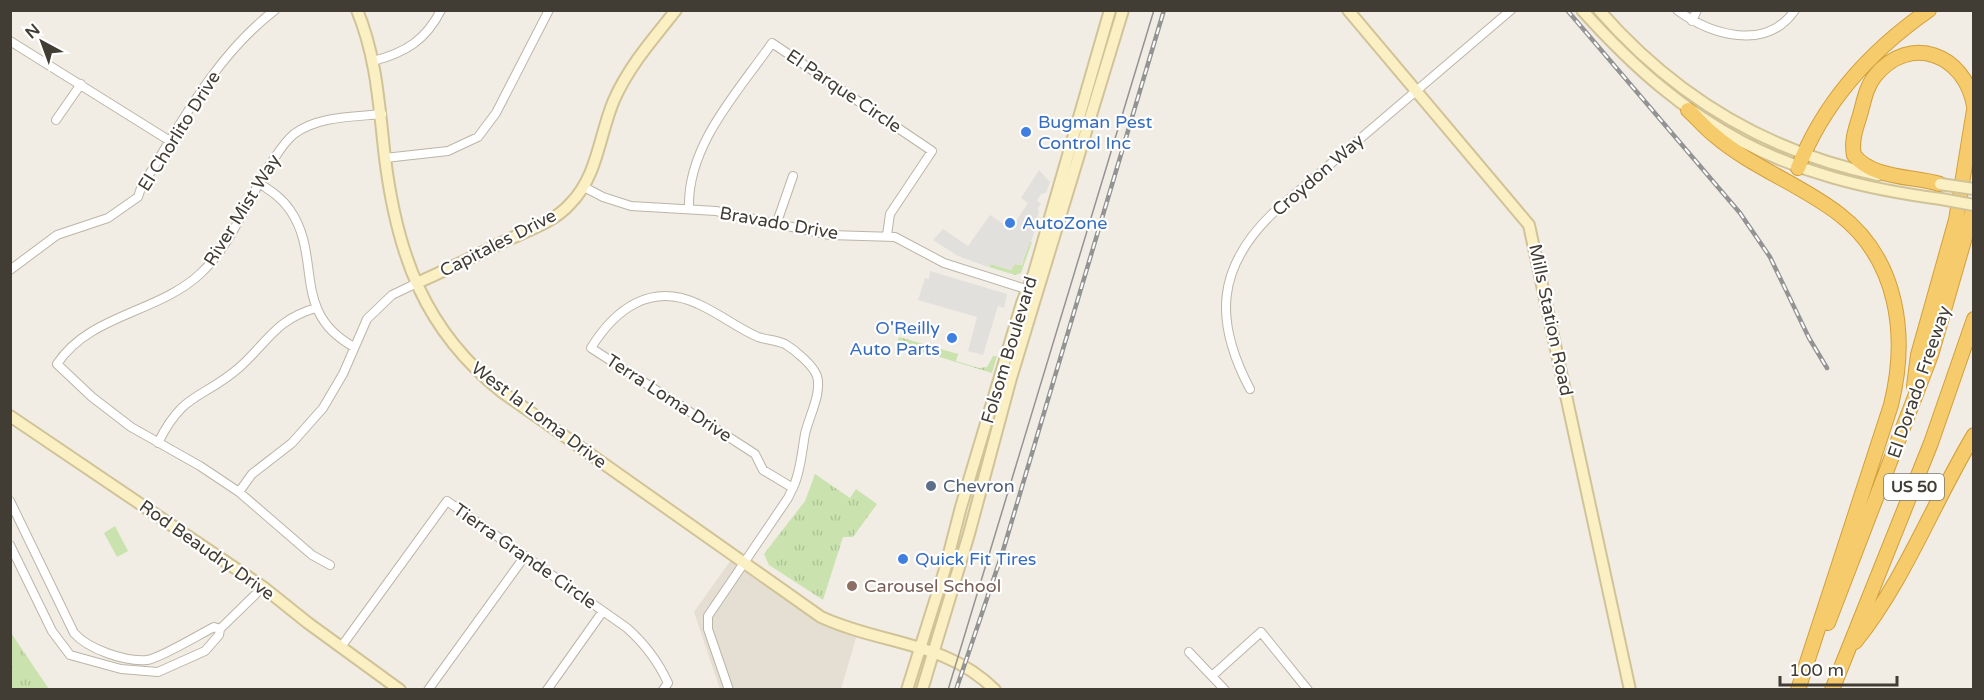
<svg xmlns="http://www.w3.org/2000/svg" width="1984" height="700" font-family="'Varela Round',sans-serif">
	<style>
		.residential { fill: #e4dfd2 }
		.grass { fill: url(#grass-tufts) }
		.pitch { fill: #cae3ae }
		.parking { fill: #e2e0dc }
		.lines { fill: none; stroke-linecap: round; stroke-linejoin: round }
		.street-casing { stroke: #bcb5a7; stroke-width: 10 }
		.secondary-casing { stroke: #d1c398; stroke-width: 14 }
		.highway-casing { stroke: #d39f3b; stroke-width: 16 }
		.street { stroke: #fff; stroke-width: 8 }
		.secondary { stroke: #fbefc4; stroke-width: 10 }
		.highway { stroke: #f5cb6b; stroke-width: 14 }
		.tram { stroke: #939393; stroke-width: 1.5 }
		.rail-casing { stroke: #939393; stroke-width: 4.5 }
		.rail { stroke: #fff; stroke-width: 2; stroke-dasharray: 7; stroke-linecap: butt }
		.secondary-bridge-casing { stroke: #d1c398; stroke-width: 14; stroke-linecap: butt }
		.secondary-bridge { stroke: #fbefc4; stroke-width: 10 }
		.shop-dot { fill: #3f7fe0; stroke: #fff; stroke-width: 2 }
		.service-dot { fill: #5c6f8a; stroke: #fff; stroke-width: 2 }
		.education-dot { fill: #8d6e63; stroke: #fff; stroke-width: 2 }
		.labels { text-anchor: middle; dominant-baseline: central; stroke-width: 4.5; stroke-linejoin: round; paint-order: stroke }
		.shield { fill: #fff; stroke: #7b7771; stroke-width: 1.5 }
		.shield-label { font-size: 16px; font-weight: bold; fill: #423d34 }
		.street-label { font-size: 18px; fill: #423d34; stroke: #fff }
		.shop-label { font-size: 18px; fill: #366cbe; stroke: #fff; text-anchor: start }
		.service-label { font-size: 18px; fill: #4e5e75; stroke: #fff; text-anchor: start }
		.education-label { font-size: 18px; fill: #785e54; stroke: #fff; text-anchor: start }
	</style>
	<defs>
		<pattern id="grass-tufts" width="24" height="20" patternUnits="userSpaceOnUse" patternTransform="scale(1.5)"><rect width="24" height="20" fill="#cae3ae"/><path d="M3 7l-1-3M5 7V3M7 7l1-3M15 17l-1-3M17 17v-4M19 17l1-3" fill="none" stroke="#afc496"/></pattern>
	</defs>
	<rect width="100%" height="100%" fill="#f1ede4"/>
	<path class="residential" d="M731 560 818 621 856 638 841 689H720L694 612Z"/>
	<path class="grass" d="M1028 242H1032L1021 273 1015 275 989 267 990 264 1011 270 1015 264 1022 265Z
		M899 337 958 354 956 361 979 368 987 367 993 356H997L992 373 897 344Z
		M815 474 850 498 856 489 877 504 853 537H843L823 600 769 565 764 554 805 501Z
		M11 633 49 689H11Z"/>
	<path class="pitch" d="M115 526 128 551 117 557 104 533Z"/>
	<path class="parking" d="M1039 170 1050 182 1046 193 1041 194 1037 200 1041 204 1037 209 1039 210 1035 231 1021 265 1015 264 1011 270 990 264 988 267 958 256 933 240 943 229 968 246 990 215 1011 229 1028 203 1021 198Z
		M930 271 1007 294 1004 308 998 306 983 355 968 351 977 317 918 300 925 278 929 279Z"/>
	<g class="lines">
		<defs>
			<path id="street" d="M1677 10C1711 35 1766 52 1795 10
				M1692 21 1697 10
				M10 41 170 141
				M373 61C405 53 426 40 441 10
				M56 120 81 84
				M385 158 448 151 478 137 496 113 549 10
				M259 183C271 191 282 198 290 210 323 258 290 312 354 347
				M584 187 603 197 631 206 716 211 830 235 895 237 944 263 1032 291
				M689 208C687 145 738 92 772 43L932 151 890 214 887 235
				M777 222 793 176
				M10 270 57 235 108 218 138 197 141 188C180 125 215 56 275 10
				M1250 389C1214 321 1216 268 1273 213L1511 10
				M158 443C184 390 203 400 241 366 268 341 277 319 316 308
				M239 492 252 474 292 443 323 408 343 374 367 319 392 295 417 283
				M10 501 74 633C88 649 125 662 147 660 159 659 200 634 214 627L220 629
				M10 545 52 631 70 655 121 669 158 672 205 651 219 635 220 629 263 587
				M330 565 312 555 239 492 200 466 131 427 92 397 57 364C90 314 159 313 201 273 231 245 247 201 269 166 277 155 283 143 294 134 318 116 353 117 382 114
				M341 647 447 501 627 628C645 644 658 661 668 683L663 690
				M1189 652 1225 690
				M1212 676 1261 632 1308 690
				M428 690 525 556
				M547 690 603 611
				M729 690 708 629V616L788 498 795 483C801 467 802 451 805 434 809 416 822 394 817 376 813 365 795 350 785 344 777 340 767 340 758 337 737 328 719 313 698 304 651 282 615 309 591 348L755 454 763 470 793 488"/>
			<path id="secondary" d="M357 10C377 58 379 107 385 158 397 254 424 330 502 392L821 617C882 645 946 641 995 690
				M1348 10 1529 225 1630 690
				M1582 10C1690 130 1781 178 1941 199
				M1599 10C1673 95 1767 152 1878 175
				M417 283C446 270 475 256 503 242 526 231 553 223 570 204 598 176 599 135 614 100 629 66 653 39 676 10
				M10 416 263 587 308 623 400 690
				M907 690 945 569 961 507 1022 303 1034 273 1110 10
				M922 690 969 534 1011 378 1123 10"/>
			<path id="highway" d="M1688 110C1697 118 1705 128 1714 135 1751 167 1800 184 1839 214 1899 260 1908 337 1891 405L1798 690
				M1798 168C1824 101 1870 51 1929 10
				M1940 184C1914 176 1872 179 1854 155 1851 141 1856 128 1860 115 1864 101 1866 87 1875 76 1910 33 1965 54 1974 106
				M1914 386 1918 355 1956 220 1974 110
				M1828 623 1931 355 1974 206
				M1855 642C1905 580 1933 503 1974 435
				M1832 690 1931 443 1974 319"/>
		</defs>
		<use href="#street" class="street-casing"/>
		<use href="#secondary" class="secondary-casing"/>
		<use href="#highway" class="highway-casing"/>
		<use href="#street" class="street"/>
		<use href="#secondary" class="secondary"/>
		<use href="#highway" class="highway"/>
		<path class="tram" d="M948 690 1154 10"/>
		<defs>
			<path id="rail" d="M1567 10 1740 213 1770 257 1809 338 1827 368
				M956 690 1002 554 1164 10"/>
		</defs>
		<use href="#rail" class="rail-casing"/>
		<use href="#rail" class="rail"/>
		<defs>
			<path id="secondary-bridge" d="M1940 184 1974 189
				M1941 199 1974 205"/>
		</defs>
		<use href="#secondary-bridge" class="secondary-bridge-casing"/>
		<use href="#secondary-bridge" class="secondary-bridge"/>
	</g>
	<g class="shop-dot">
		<circle cx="1026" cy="132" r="6"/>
		<circle cx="1010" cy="223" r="6"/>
		<circle cx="952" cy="338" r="6"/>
		<circle cx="903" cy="559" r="6"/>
	</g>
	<circle class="service-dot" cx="931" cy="486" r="6"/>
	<circle class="education-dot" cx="852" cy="586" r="6"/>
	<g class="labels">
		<rect class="shield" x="1884" y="474" width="60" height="26" rx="4.5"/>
		<g class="shield-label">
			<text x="1914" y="487">US 50</text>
		</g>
		<g class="street-label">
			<text transform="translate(844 91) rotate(34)">El Parque Circle</text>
			<text transform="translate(179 131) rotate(-58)">El Chorlito Drive</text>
			<text transform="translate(1318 175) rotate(-41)">Croydon Way</text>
			<text transform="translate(242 210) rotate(-58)">River Mist Way</text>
			<text transform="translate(779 223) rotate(10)">Bravado Drive</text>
			<text transform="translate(498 243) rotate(-27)">Capitales Drive</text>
			<text transform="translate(1551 320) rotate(78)">Mills Station Road</text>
			<text transform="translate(1009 350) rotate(-73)">Folsom Boulevard</text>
			<text transform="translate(1919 382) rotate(-71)">El Dorado Freeway</text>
			<text transform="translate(669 398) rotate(33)">Terra Loma Drive</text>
			<text transform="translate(539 415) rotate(37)">West la Loma Drive</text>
			<text transform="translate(207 550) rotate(35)">Rod Beaudry Drive</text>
			<text transform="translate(525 556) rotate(35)">Tierra Grande Circle</text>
		</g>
		<g class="shop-label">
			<text x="1038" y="122">Bugman Pest<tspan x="1038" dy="21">Control Inc</tspan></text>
			<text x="1022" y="223">AutoZone</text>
			<text x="940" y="328" text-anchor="end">O'Reilly<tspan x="940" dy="21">Auto Parts</tspan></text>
			<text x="915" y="559">Quick Fit Tires</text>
		</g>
		<g class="service-label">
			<text x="943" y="486">Chevron</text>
		</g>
		<g class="education-label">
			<text x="864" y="586">Carousel School</text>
		</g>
	</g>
	<rect width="1984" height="700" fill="none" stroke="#423d34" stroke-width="24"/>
	<g transform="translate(42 42) rotate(319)" stroke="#ffffff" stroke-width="4.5" paint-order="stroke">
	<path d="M0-4.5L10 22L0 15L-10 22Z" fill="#423d34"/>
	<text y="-9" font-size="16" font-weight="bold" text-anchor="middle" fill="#423d34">N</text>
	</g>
	<path d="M1780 676v9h117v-9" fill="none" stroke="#423d34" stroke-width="3"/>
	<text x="1789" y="676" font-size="18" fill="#423d34" stroke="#ffffff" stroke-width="4.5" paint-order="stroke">100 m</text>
</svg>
